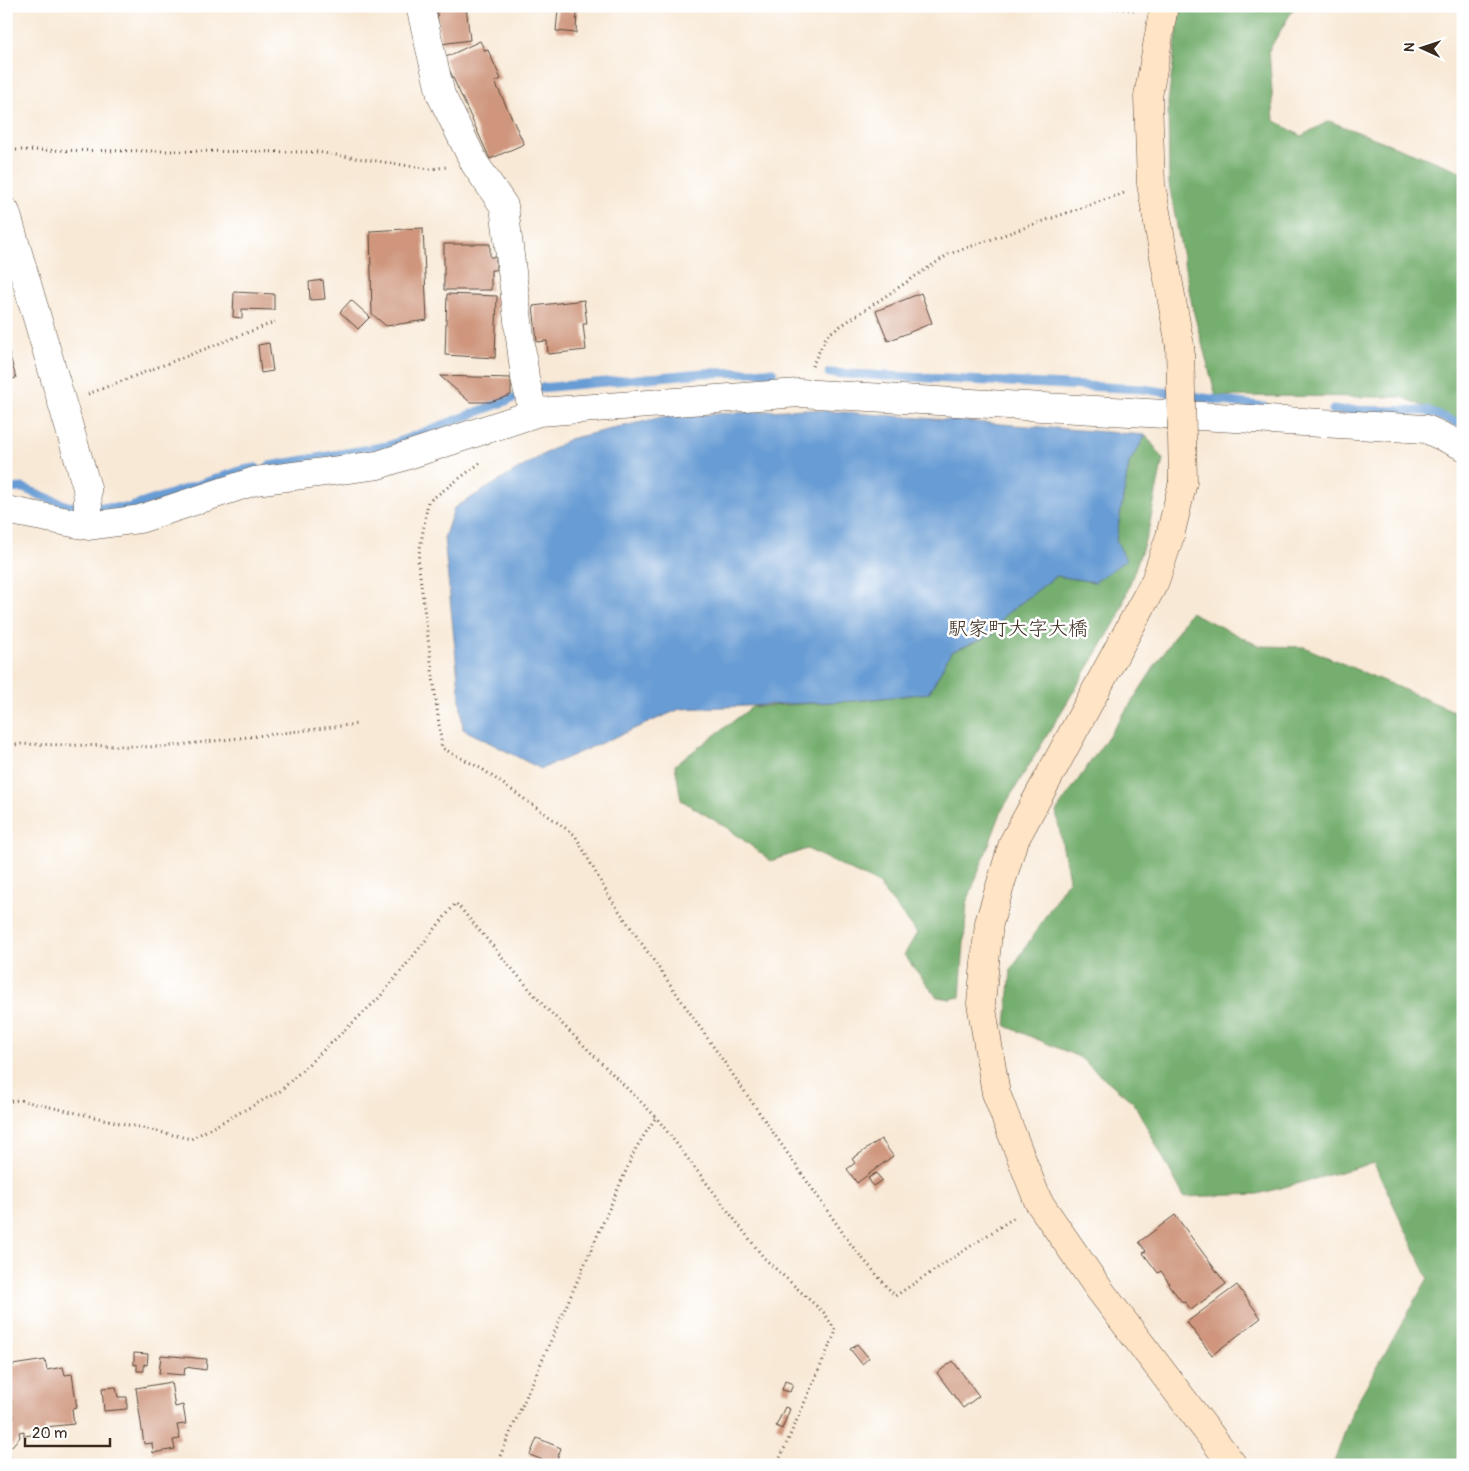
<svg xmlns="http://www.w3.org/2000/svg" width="1469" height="1471" font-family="Pangolin,'Klee One',sans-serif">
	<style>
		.forest { fill: #74ae6e; stroke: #586c46 }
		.water { fill: #689cd4; stroke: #526379 }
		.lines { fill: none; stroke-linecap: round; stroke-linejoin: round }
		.stream { stroke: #689cd4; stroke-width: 9 }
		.building { fill: #cf967d }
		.street-casing { stroke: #57473a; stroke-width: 29 }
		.secondary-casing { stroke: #57473a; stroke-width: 29 }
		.path { stroke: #57473a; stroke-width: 3; stroke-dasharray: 1 4; stroke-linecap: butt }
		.street { stroke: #fff; stroke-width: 28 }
		.secondary { stroke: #ffe4c6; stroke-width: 28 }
		.secondary-bridge-casing { stroke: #57473a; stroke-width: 29; stroke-linecap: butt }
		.secondary-bridge { stroke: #ffe4c6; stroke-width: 28 }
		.labels { text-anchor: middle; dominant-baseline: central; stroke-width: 5; stroke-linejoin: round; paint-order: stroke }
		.quarter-label { font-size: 20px; fill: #3b2a1e; stroke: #fff }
	</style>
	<rect width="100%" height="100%" fill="#fff"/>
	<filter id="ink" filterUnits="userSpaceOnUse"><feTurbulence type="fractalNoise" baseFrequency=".02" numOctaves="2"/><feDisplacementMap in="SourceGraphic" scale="10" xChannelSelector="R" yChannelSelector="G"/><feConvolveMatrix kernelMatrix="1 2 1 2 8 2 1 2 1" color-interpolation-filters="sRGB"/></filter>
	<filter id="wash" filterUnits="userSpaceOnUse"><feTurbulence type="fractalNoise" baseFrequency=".0096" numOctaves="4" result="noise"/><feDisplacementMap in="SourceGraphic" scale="20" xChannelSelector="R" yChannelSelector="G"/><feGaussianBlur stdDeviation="1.12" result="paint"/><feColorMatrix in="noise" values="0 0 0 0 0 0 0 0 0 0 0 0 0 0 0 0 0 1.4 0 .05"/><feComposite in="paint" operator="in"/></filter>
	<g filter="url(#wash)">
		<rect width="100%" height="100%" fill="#f8e9d6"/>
		<path class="forest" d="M1182 6H1295L1269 50 1274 120 1301 136 1329 121 1463 172V424L1402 397 1216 396 1193 310 1169 184 1168 102 1180 11Z
			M1146 435 1163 459 1148 532 1118 618 1002 810 967 902 960 997 950 999 937 997 904 955 917 933 877 883 807 849 771 861 729 829 681 800 675 765 752 707 853 701 929 693 951 652 992 635 1004 616 1056 576 1095 582 1116 540 1129 463Z
			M1190 612 1260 646 1304 647 1463 715V1465H1333L1353 1409 1428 1278 1374 1163 1258 1194 1184 1197 1134 1103 1079 1057 1006 1026 1011 970 1069 879 1056 812 1129 706Z"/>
		<path class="water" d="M803 409 1146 435 1129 463 1116 540 1126 560 1095 582 1056 576 1004 616 992 635 951 652 929 693 853 701 680 709 541 769 463 729 444 538 454 508 569 439 662 417Z"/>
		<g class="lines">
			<path class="stream" d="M829 373 1143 389 1265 407
				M1333 410 1426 411 1463 425
				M269 466 388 446 540 388 703 373 773 372
				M6 489 23 488 67 506 128 508 243 470 256 468"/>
		</g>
		<g id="blocks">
			<path class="building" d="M436 6H466L470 40 441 44Z
				M558 10 577 12 576 33 556 31Z
				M480 41 485 51 488 50 501 79 495 82 524 144 490 159 444 58Z
				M423 228 427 320 386 326 372 314 370 231Z
				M444 244H490V257H496V270H491V290H444Z
				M323 280 325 299 310 300 309 282Z
				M234 292 274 294V310L242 309V318L233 317Z
				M921 293 932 323 888 341 876 311Z
				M447 294 497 296 495 358 445 355Z
				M351 300 370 317 358 329 340 312Z
				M584 300 587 324H583L586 350 548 354 547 341 537 342 533 306Z
				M6 341 16 378 6 381Z
				M269 343 273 371 261 373 258 345Z
				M440 376 511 378V395L490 402H470Z
				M881 1139 893 1156 857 1183 847 1169 855 1163 852 1159Z
				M876 1173 882 1180 873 1186 868 1178Z
				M1175 1215 1226 1284 1191 1310 1185 1302 1183 1303 1168 1284 1169 1283 1161 1271 1158 1273 1143 1253 1146 1251 1139 1242Z
				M1237 1285 1261 1318 1212 1355 1187 1322Z
				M857 1344 869 1358 862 1364 850 1349Z
				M134 1353 148 1354 147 1365 144 1364V1371H137V1364L134 1365Z
				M161 1355 207 1359 206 1370 185 1367 184 1375 159 1373Z
				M45 1360 47 1370 63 1367 65 1375 72 1374 77 1408 72 1409 74 1424 45 1427 46 1433 24 1436V1431L19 1432 20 1437 10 1448 8 1437 11 1433 6 1434V1404L10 1419 14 1418 6 1366Z
				M953 1361 979 1396 963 1408 937 1373Z
				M785 1381 793 1384 790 1392 782 1390Z
				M171 1382 175 1407 183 1405 186 1424 177 1425 180 1439 173 1440 175 1449 153 1453 152 1443 144 1444 136 1388Z
				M116 1387 118 1397H127V1409L104 1411 102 1388Z
				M785 1407 790 1409 782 1429 776 1426Z
				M537 1438 561 1448 555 1465 530 1455Z
				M6 1440H7L12 1465H6Z"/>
		</g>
	</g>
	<g filter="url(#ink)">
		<use href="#blocks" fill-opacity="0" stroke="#57473a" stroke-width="1"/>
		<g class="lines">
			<defs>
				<path id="street" d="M420 6 441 95 475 164 504 206 525 378 531 404 539 412
					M6 212 87 488 89 526
					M6 510 89 526 140 519 255 481 378 465 539 412 799 393 1426 429 1463 446"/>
				<path id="secondary" d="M1164 6 1148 97 1151 184 1180 346
					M1183 482 1170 536 1155 581 1013 843 989 923 981 1003 996 1093 1038 1201 1099 1289 1233 1465"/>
			</defs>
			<use href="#street" class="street-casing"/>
			<use href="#secondary" class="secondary-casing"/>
			<path class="path" d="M1078 6 1135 10
				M6 150 316 152 430 169 447 167
				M812 366 827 335 949 254 1124 193
				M88 394 275 322
				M480 463 428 502 418 560 442 748 482 769 575 835 608 895 852 1246 895 1296 1015 1217
				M6 747 19 744 163 747 358 724
				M6 1102 19 1100 191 1139 280 1091 379 998 456 903 543 1005 656 1117 764 1258 824 1313 836 1331 777 1465
				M496 1465 636 1148 656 1117"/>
			<use href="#street" class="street"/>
			<use href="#secondary" class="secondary"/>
			<defs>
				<path id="secondary-bridge" d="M1180 346 1183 482"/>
			</defs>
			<use href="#secondary-bridge" class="secondary-bridge-casing"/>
			<use href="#secondary-bridge" class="secondary-bridge"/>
		</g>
	</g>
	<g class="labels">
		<g class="quarter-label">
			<text x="1018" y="628">駅家町大字大橋</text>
		</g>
	</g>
	<rect width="1469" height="1471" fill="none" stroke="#fff" stroke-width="25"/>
	<g transform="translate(1422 48) rotate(273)" stroke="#ffffff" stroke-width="4" paint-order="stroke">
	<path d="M0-4L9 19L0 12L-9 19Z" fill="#3b2a1e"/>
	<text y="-8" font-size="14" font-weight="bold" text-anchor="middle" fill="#3b2a1e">N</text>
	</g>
	<path d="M25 1438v8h85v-8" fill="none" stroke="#3b2a1e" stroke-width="2.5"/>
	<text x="32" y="1438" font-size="15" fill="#3b2a1e" stroke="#ffffff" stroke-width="4" paint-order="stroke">20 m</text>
</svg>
